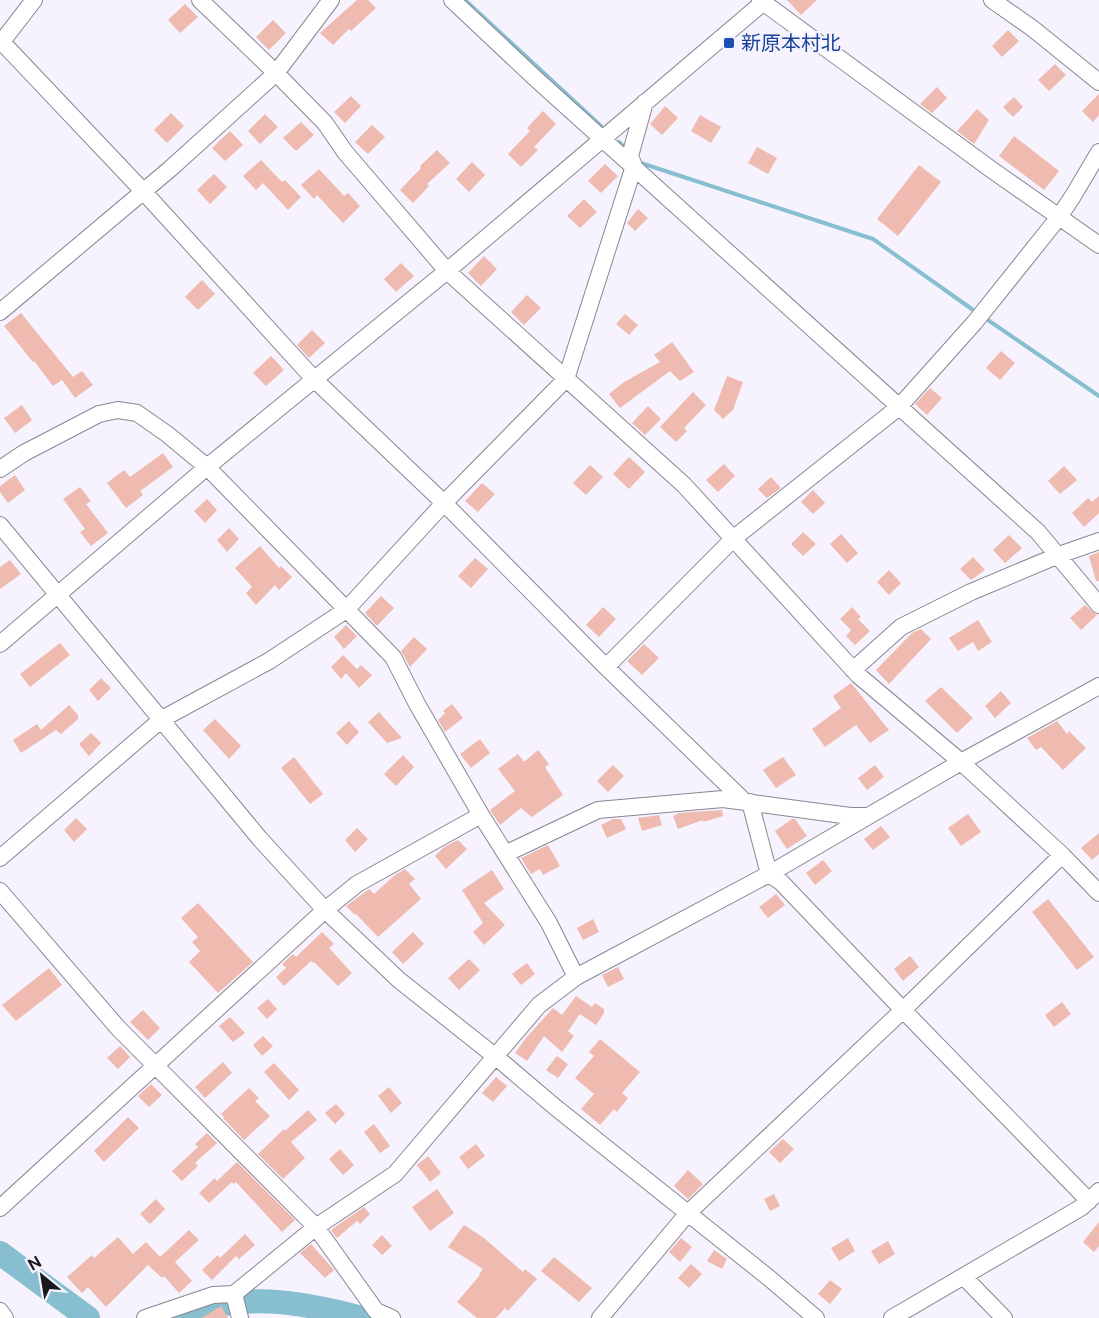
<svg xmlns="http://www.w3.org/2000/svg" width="1099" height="1318" font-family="'Public Sans','Noto Sans JP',sans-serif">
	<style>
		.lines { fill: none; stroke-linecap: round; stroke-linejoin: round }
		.stream { stroke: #87bfd0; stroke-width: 4 }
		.river { stroke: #87bfd0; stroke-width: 24 }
		.building { fill: #efbab0 }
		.minor-casing { stroke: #898591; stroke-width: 18 }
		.minor { stroke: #fff; stroke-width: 16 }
		.transit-dot { fill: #1a4fb4; stroke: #f7f3fe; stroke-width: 2 }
		.labels { text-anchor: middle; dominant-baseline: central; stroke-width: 4.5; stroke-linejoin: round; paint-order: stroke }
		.transit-label { font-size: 20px; fill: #164399; stroke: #f7f3fe; text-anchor: start }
	</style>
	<rect width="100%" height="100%" fill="#f7f3fe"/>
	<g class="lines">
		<path class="stream" d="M465 0 601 126
			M619 142 627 150
			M641 163 873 239 976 312
			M985 318 1099 396"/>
		<path class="river" d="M0 1253 88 1318
			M180 1318C238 1290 302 1302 362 1318"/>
	</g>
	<path class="building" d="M357 0H368L376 8 351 31 349 29 333 45 320 33Z
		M787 0H817L801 15Z
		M185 4 198 17 180 33 168 20Z
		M273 20 286 33 269 50 256 37Z
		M1008 30 1019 41 1002 57 992 46Z
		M1055 64 1066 75 1049 91 1038 80Z
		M937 87 947 98 932 113 920 104Z
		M1099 94V115L1093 122 1082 111Z
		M351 96 361 106 345 123 334 112Z
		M1014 97 1023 107 1013 117 1003 107Z
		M665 106 678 118 662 135 650 124Z
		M977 109 989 120 974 144 957 131Z
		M543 111 556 124 534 147 538 150 521 167 508 154 530 131 527 128Z
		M171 113 184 126 167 143 154 130Z
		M265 114 278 127 260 144 248 131Z
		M700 115 721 127 711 143 691 131Z
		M301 122 314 135 296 151 283 138Z
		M372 125 385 137 368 154 355 142Z
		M230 131 243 145 225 161 212 148Z
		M1014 136 1059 171 1044 190 999 156Z
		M757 147 777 158 768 174 748 163Z
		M437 150 450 163 427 184 429 186 413 203 400 190 421 168 420 166Z
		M261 160 282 182 285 180 301 197 288 210 263 183 256 190 243 176Z
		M472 162 485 175 469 192 456 179Z
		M605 164 618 176 601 193 588 181Z
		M919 165 941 182 898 236 877 219Z
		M319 169 344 196 348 193 360 206 343 223 317 195 314 199 301 185Z
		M214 174 227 187 210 204 197 190Z
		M584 199 597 212 580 228 567 216Z
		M638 209 648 218 635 231 627 223Z
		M484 256 497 269 481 286 468 273Z
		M401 263 414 276 396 292 384 279Z
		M202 280 215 294 198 310 185 297Z
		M527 295 541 308 524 325 511 312Z
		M21 313 73 377 82 371 93 385 75 398 62 380 53 386 34 361 33 362 4 326Z
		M625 314 638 325 629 335 616 324Z
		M312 330 325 343 309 358 297 345Z
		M672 342 694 372 680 381 670 371 620 408 609 394 624 382 660 362 654 355Z
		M1001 351 1015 363 1000 380 986 368Z
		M271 356 284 370 266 386 253 373Z
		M727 376 743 382 733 410 723 419 714 410Z
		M930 388 942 398 927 415 915 404Z
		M693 392 706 405 684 428 687 431 676 442 660 427Z
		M22 405 32 420 15 433 4 418Z
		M648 406 661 419 645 435 632 423Z
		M163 453 173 467 140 491 143 495 126 508 107 483 124 470 130 477Z
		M629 457 645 472 629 489 613 474Z
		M724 464 735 476 718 492 706 480Z
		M590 465 603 477 586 495 573 483Z
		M1064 466 1077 480 1060 494 1048 481Z
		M15 475 25 490 8 503 0 492V486Z
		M771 477 781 488 767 498 758 489Z
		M482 483 495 494 478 512 465 501Z
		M80 487 91 501 86 504 108 533 91 546 80 532 85 529 63 499Z
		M813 490 825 503 813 514 801 502Z
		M1099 496V513L1084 527 1072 513 1088 498 1092 502Z
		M207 499 217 510 205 523 194 511Z
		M229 528 239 539 227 552 217 540Z
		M803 532 816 544 803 556 791 544Z
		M841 534 858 553 847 563 830 544Z
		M1009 535 1022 548 1005 563 993 550Z
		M260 546 279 568 281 566 292 577 279 590 275 585 256 605 246 593 252 587 235 568Z
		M1099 552V581H1096L1089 556Z
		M973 557 985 570 971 580 960 569Z
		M475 558 488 569 471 588 458 576Z
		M10 560 21 574 0 589V567Z
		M889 570 901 583 889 595 877 582Z
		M381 596 394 608 377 626 365 613Z
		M1085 605 1097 615 1081 630 1070 618Z
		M603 607 616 619 599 637 586 625Z
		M852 607 861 617 858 619 870 631 855 645 846 636 851 630 840 619Z
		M978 620 992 642 978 651 973 642 958 651 949 638Z
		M346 625 357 636 344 649 334 637Z
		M921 629 931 639 889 684 876 670 912 633Z
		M414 637 427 649 410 667 401 651Z
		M60 643 70 655 30 687 20 674Z
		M644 644 659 658 642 675 627 661Z
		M343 655 357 669 361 665 372 675 359 688 346 673 341 679 331 667Z
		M101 678 111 688 98 701 89 690Z
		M851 683 889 730 870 743 856 725 825 747 812 729 841 708 833 696Z
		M941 687 973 718 957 733 925 701Z
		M1001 691 1011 703 995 718 985 706Z
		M452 704 463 718 445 732 438 720 445 713 443 711Z
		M69 705 78 715V719L61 734 56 730 21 753 13 740 37 724 41 730Z
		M379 712 402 738 387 743 368 722Z
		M215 719 241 746 229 759 203 730Z
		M349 721 359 732 347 745 336 733Z
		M1057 721 1067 734 1069 731 1086 748 1063 770 1041 747 1036 750 1027 738Z
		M91 733 101 743 89 756 79 744Z
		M480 739 490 753 471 768 460 754Z
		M538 750 549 764 545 767 563 795 532 817 521 808 500 825 490 810 515 791 498 769 518 754 524 762Z
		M403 755 414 767 396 786 384 774Z
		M294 757 323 794 310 804 281 768Z
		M783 757 796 775 776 788 763 770Z
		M613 765 624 776 608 792 597 781Z
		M875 765 884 777 867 790 858 778Z
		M722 810 723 816 703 822V820L678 829 673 816 679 813Z
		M968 814 981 832 961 846 948 828Z
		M659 815 662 825 642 831 638 818Z
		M76 818 87 829 74 842 64 830Z
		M613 819H621L626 829 607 838 601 825Z
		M792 819H795L807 836 787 849 775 831Z
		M881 826 890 837 873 850 864 839Z
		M357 828 368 839 355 852 345 840Z
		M1099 833V854L1092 860 1081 848Z
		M458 840 467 849 446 869 435 856 444 847Z
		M548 845 560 866 543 875 540 869 531 874 521 858Z
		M823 860 832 871 815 885 806 873Z
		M405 869 415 879 409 884 421 899 378 937 356 914 355 915 346 906 369 889 374 894 395 875Z
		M492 870 504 889 484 903 505 925 484 945 473 932 483 923 462 890Z
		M776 894 785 905 768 918 759 907Z
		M1048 899 1094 957 1077 970 1032 912Z
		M198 903 253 962 218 993 189 962 200 951 192 942 198 937 181 918Z
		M593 919 599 932 583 940 577 928Z
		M322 932 334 944 329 948 352 973 338 986 314 962 313 963 311 961 284 986 276 977 286 968 282 964 293 954 296 957Z
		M413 932 424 944 403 964 392 952Z
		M910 956 919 967 903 981 894 969Z
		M469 959 480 970 459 990 448 978Z
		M527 963 535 974 521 985 512 974Z
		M618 967 624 979 608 987 602 975Z
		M49 968 62 985 16 1021 2 1005Z
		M576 996 592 1007 595 1003 604 1009V1013L596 1025 580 1014 568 1031 574 1036 562 1052 544 1036 527 1061 515 1053 526 1038 553 1008 562 1015Z
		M268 999 277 1009 267 1019 257 1008Z
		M1062 1002 1071 1014 1054 1027 1045 1015Z
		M143 1010 160 1028 148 1040 130 1022Z
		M230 1017 245 1033 233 1042 219 1026Z
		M263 1036 273 1046 262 1056 253 1045Z
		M600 1039 640 1072 622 1093 628 1098 617 1112 614 1109 600 1125 581 1109 594 1094 575 1078 594 1056 589 1052Z
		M120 1046 130 1057 118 1069 107 1058Z
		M557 1056 568 1064 558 1078 546 1070Z
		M223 1062 232 1073 205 1098 195 1087Z
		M274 1063 299 1090 289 1100 264 1072Z
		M496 1077 507 1086 493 1102 482 1093Z
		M151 1084 162 1095 149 1107 138 1096Z
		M389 1087 402 1103 391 1113 378 1096Z
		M249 1088 259 1098 255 1101 270 1116 244 1140 223 1118 224 1117 221 1114Z
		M336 1104 345 1114 335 1124 325 1113Z
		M308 1110 317 1120 291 1142 305 1158 283 1179 258 1154 284 1129 285 1131Z
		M128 1117 139 1128 104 1162 94 1151Z
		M374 1124 390 1146 380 1153 364 1132Z
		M207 1133 217 1143 195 1163 198 1166 182 1181 172 1171 198 1147 195 1144Z
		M783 1139 794 1149 780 1163 769 1152Z
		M476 1144 485 1156 468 1169 459 1157Z
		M340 1149 354 1165 343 1175 329 1159Z
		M428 1156 441 1173 430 1182 417 1165Z
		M237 1162 295 1220 282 1232 236 1182 234 1184 232 1182 209 1203 199 1193 215 1178 217 1181Z
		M688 1170 703 1184 688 1199 674 1186Z
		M437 1189 454 1213 430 1231 412 1207Z
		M774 1194 780 1206 770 1211 764 1199Z
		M156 1199 165 1209 150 1224 140 1214Z
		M364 1207 370 1214 360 1224 357 1221 337 1238 331 1230Z
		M1099 1222V1246L1094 1252 1083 1242Z
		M464 1225 484 1238 523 1272 525 1269 537 1279 508 1311 505 1308 496 1318H477L457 1302 480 1275 479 1274 483 1269 448 1247Z
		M189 1230 199 1240 175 1262 192 1281 179 1293 164 1276 162 1278 148 1265 106 1307 88 1287 82 1293 67 1277 92 1255 94 1258 118 1237 133 1254 146 1242 160 1257Z
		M245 1234 255 1245 239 1259 236 1256 212 1280 202 1270 218 1255 220 1258Z
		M382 1235 392 1246 382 1255 372 1245Z
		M681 1238 692 1247 680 1262 669 1252Z
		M848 1238 855 1251 839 1261 831 1248Z
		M888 1241 895 1254 879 1264 871 1251Z
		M311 1244 334 1270 325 1278 300 1253Z
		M714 1250 727 1259 722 1269 707 1261Z
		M554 1257 592 1288 579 1302 541 1271Z
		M691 1264 702 1274 689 1288 678 1278Z
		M830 1280 842 1289 830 1304 818 1294Z
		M221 1306 228 1318H201Z"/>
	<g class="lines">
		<defs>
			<path id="minor" d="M200 0 276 73 325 123 345 152 447 271 684 485 858 675 961 762 1062 855 1099 893
				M452 0 536 79 1038 532 1099 605
				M760 0 992 170 1099 245
				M992 0 1032 28 1099 82
				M0 40 143 191 314 379 444 503 606 667 744 801
				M0 44 34 0
				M0 312 170 169 276 73 331 0
				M0 469 24 453 99 414 118 410 137 413 167 434 207 467 393 657 417 704 481 815 549 923 576 977
				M0 525 260 839 325 910 399 980 496 1057 555 1107 769 1278 816 1318
				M0 644 207 467 447 271 766 0
				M606 667 734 538 899 407 975 322 1059 217 1073 196 1099 152
				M853 670 901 627 971 592 1059 555 1099 541
				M750 802 769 874 781 882 903 1010 1089 1201
				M507 853 598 810 723 799 850 816H866
				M0 858 162 719 269 661 346 610 444 503 566 379 634 166 630 156 645 102
				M0 891 118 1028 316 1227 376 1311 392 1318
				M0 1208 325 910 357 884 481 815
				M964 1277 1004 1318
				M0 1311 5 1318
				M145 1318 213 1295 234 1294
				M240 1318 234 1294 316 1227 395 1174 539 1005 576 977 769 874 961 762 1099 686
				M600 1318 688 1213 903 1010 1062 855
				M892 1318 1082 1207 1099 1191"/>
		</defs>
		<use href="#minor" class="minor-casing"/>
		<use href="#minor" class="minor"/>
	</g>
	<rect class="transit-dot" x="723" y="37" width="12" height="12" rx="3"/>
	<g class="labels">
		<g class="transit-label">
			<text x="741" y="43">新原本村北</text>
		</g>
	</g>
	<g transform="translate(42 1276) rotate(330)" stroke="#f7f3fe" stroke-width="4.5" paint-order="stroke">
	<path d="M0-4.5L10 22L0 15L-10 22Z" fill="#19181c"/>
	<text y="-9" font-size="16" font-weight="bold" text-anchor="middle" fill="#19181c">N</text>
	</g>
</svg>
